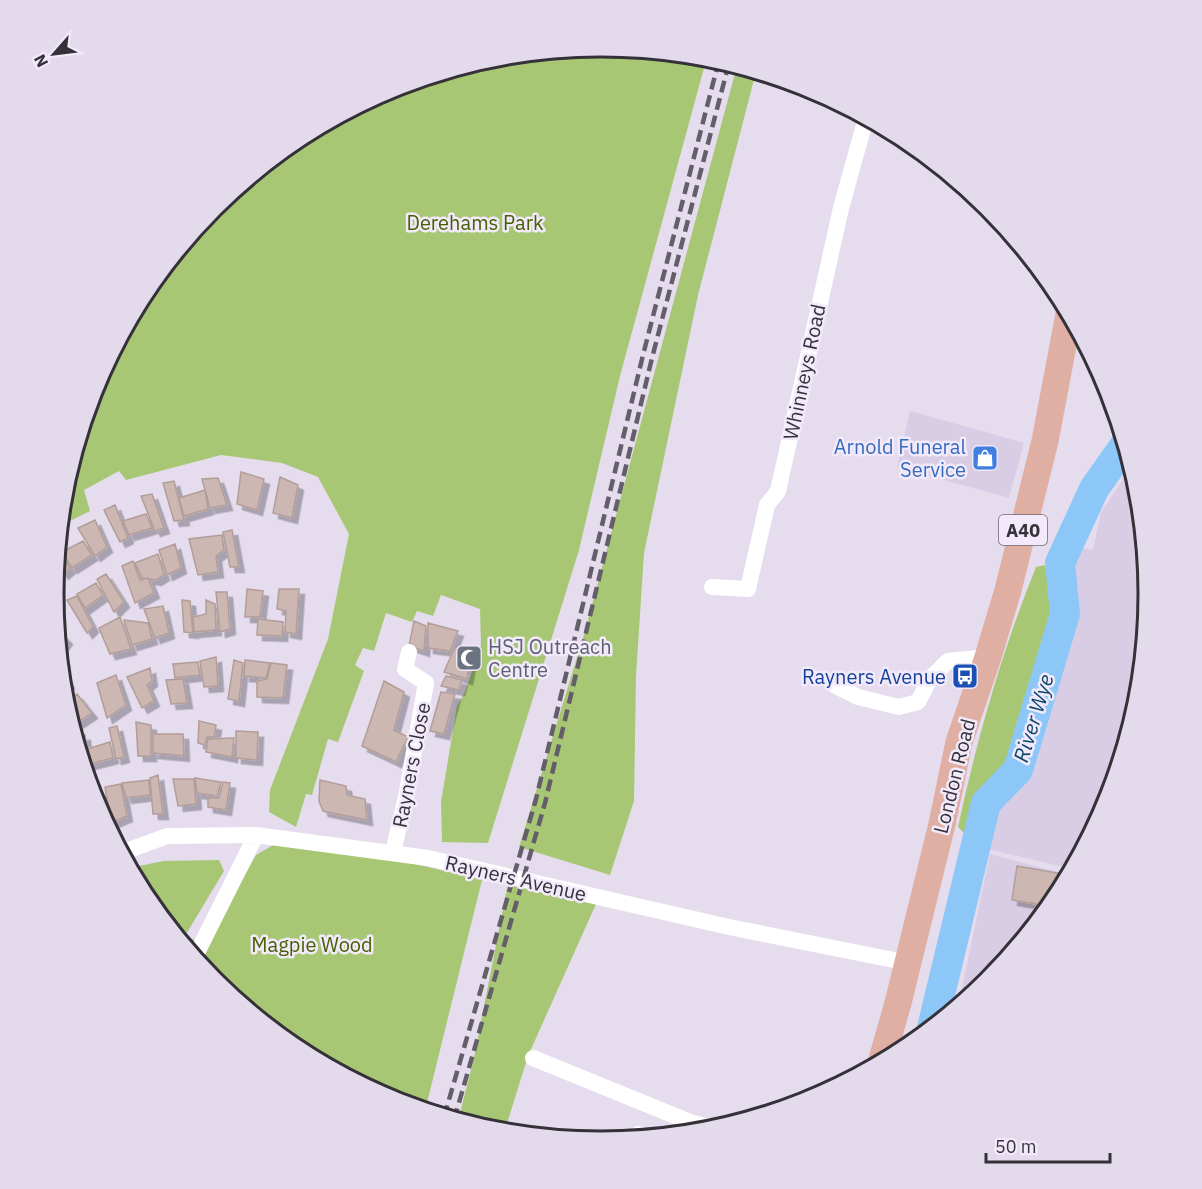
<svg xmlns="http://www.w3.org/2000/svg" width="1202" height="1189" font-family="'IBM Plex Sans',sans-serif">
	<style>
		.built { fill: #d8cde4 }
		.green { fill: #a8c775 }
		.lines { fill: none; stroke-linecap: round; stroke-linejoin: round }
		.river { stroke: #8cc7f7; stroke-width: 30 }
		.building { fill: #ccb7b2; stroke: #b29d99; stroke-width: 1.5; filter: url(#shadow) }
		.street { stroke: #fff; stroke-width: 16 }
		.primary { stroke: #e0afa3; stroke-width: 27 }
		.rail { stroke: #635e68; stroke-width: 4.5; stroke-dasharray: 12 6; stroke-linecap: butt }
		.labels { text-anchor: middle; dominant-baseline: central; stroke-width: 5; stroke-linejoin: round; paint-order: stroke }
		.shield { fill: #f2e9fb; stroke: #6e6872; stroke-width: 1.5 }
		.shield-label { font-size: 18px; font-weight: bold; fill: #353138 }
		.park-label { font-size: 20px; fill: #466000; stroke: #f2e9fb }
		.street-label { font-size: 20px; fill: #353138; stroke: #f2e9fb }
		.shop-label { font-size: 20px; fill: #366cbe; stroke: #f2e9fb; text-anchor: end }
		.worship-label { font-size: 20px; fill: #5b616d; stroke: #f2e9fb; text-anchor: start }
		.transit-label { font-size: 20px; fill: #164399; stroke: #f2e9fb; text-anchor: end }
		.water-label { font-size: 21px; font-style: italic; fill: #0a476d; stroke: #f2e9fb }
		.rim { fill: none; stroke: #353138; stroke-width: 3 }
	</style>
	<defs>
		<filter id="shadow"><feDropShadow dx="5.5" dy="5.5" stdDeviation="0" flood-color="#0004"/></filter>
	</defs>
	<rect width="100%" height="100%" fill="#e5dcee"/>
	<path class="built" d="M910 411 1024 443 1009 498 897 467Z
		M1132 466 1139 488 1149 595 1138 702 1107 805 1073 869 978 847 990 807 1001 799 1013 786 1028 747 1063 624 1061 586 1055 562 1061 543 1093 550 1101 512Z
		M990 854 1069 875 1056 899 988 982 958 1007Z"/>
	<path class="green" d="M601 47 666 53 678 61 680 54 707 57 620 376 579 550 488 843 442 842 441 802 457 706 465 692 481 645 480 609 441 595 433 616 417 611 412 622 386 613 374 651 363 648 355 665 364 671 338 742 328 739 312 795 306 794 296 827 269 812 270 790 328 639 349 534 318 477 282 463 221 455 126 480 119 471 84 490 90 511 60 526 64 487 95 384 146 290 214 207 297 139 392 88 494 57Z
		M737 66 756 72 698 295 644 553 636 676 634 801 610 875 519 847 583 638Z
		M1045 565 1052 594V620L1024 718 1005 775 999 786 978 798 966 835 958 827C977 739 1002 651 1036 567Z
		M275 844 411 863 482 880 425 1111 391 1101 296 1050 213 982 197 962 201 948 180 941 145 899 129 868 164 861 219 860 224 871 185 936 206 945 256 855Z
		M509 878 596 904 528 1056 504 1133 494 1132 458 1121 474 1058Z"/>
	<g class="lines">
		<path class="river" d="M932 1028 986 803 1018 770 1065 614 1060 563 1094 489 1125 445"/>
	</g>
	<path class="building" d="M241 472 264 479 257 510 237 504Z
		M280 477 298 485 292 518 273 513Z
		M218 478 227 505 210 508 202 479Z
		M174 481 184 520 174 521 163 483Z
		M205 490 208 509 184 516 179 498Z
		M152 494 164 528 155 531 141 496Z
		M115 505 128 538 120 542 104 510Z
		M146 514 152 528 129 535 123 521Z
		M95 520 107 547 95 556 78 528Z
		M232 530 239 567H230L223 532Z
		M222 535 224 550 216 556 218 572 198 575 189 539Z
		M83 541 92 555 72 568 62 552Z
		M175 544 181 568 167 575 159 550Z
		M57 550 70 568 63 574 56 564Z
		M158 554 164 575 156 580 142 578 135 563Z
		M133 561 140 580 148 578 154 593 135 603 122 566Z
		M106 574 124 602 114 612 97 579Z
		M96 583 103 595 85 608 77 594Z
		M247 589 263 591 260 617H245Z
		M279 589H299L296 634 285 632 286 611 277 609Z
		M216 592H227L230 629 220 632Z
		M77 596 93 627 87 633 67 600Z
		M182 600 190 601 193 633 184 632Z
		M206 600 215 604 216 630 194 632 193 617 206 614Z
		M163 606 169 633 155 638 144 609Z
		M120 617 131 649 110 654 99 628Z
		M258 619 283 622 282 636 257 635Z
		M124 620 148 623 152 639 132 645Z
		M414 621 426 626 424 651 409 646Z
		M428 623 458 631 450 651 428 648Z
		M56 628 67 639 62 646 58 641Z
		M454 649 472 652 467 679 444 672Z
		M216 657 218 686 204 687 200 661Z
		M234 660 243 663 239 701 228 699Z
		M245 660 270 663 266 678 244 676Z
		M198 662 200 675 175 678 173 664Z
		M271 663 287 665 283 698 257 697V681L267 679Z
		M60 668 69 683 62 688Z
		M150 668 152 681 147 685 154 701 142 708 127 677Z
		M116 675 126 705 107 718 97 683Z
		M446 676 462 680 459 690 441 686Z
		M183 679 187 703 171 704 166 680Z
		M384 681 404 692 394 730 408 737 396 762 362 746Z
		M441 692 455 694 444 734 430 731Z
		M77 694 92 713 71 727 65 705Z
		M199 721 216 725 214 737H207L205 745 198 743Z
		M136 722 151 725V756H138Z
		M117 726 124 757 116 759 109 728Z
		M236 731 258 732 257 760 236 758Z
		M153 734H183L184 756 153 753Z
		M75 735H85L88 765 83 766Z
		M234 738 232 757 206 752 208 739Z
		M110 742 113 758 89 764 87 749Z
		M158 775 163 814H153L150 778Z
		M195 778 221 782 217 796 197 793Z
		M173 779H194L196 804 178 806Z
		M149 780 150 795 126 798 122 783Z
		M320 780 346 786 347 795 365 799 367 820 323 811 319 801Z
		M223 782 230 783 226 810 208 807V798H219Z
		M121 784 127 816 111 823 105 787Z
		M91 791H92L101 816 95 804Z
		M1017 866 1069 875 1056 899 1043 916 1036 904 1012 900Z"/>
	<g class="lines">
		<path class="street" d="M712 587 748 589 767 505 778 491 841 208 866 118
			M834 685 858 697 899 707 918 702 930 679 948 661 988 657
			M393 852 406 797 426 683 405 669 409 652
			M121 853 167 836 256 835 428 858 729 927 909 963
			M194 959 256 835
			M533 1058 690 1122 717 1129
			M638 1134 648 1138"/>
		<path class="primary" d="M881 1063 898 1003 942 824 959 742 988 657 1008 590 1045 441 1069 314"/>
		<path class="rail" d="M444 1117 536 799 643 355 719 60
			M454 1120 545 803 652 358 729 63"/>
	</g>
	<defs>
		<symbol id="shop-square" viewBox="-11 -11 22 22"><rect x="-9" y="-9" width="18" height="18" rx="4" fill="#3f7fe0" stroke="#f2e9fb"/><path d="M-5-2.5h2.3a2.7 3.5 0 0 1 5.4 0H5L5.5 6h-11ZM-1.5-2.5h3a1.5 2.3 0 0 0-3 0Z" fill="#fff"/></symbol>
		<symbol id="mosque-square" viewBox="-11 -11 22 22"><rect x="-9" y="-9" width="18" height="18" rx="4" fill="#6b7280" stroke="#f2e9fb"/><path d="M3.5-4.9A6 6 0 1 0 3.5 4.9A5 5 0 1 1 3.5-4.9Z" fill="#fff"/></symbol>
		<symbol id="bus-square" viewBox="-11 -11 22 22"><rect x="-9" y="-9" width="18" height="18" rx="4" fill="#1a4fb4" stroke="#f2e9fb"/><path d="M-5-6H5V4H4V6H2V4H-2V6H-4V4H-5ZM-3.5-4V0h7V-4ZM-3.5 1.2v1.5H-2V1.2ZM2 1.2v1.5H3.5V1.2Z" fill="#fff"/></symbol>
	</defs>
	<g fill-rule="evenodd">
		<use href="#shop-square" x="970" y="443" width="30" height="30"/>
		<use href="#mosque-square" x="454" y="643" width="30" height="30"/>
		<use href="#bus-square" x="950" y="661" width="30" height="30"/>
	</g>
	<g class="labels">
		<rect class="shield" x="999" y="515" width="48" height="30" rx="4.5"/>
		<g class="shield-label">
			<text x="1023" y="530">A40</text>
		</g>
		<g class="park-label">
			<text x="475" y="222">Derehams Park</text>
			<text x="312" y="944">Magpie Wood</text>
		</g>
		<g class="street-label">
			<text transform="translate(804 372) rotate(-78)">Whinneys Road</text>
			<text transform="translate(411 765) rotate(-79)">Rayners Close</text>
			<text transform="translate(954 776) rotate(-76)">London Road</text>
			<text transform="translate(516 878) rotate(13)">Rayners Avenue</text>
		</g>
		<g class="shop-label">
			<text x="966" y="446">Arnold Funeral<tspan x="966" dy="23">Service</tspan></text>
		</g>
		<g class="worship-label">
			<text x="488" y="646">HSJ Outreach<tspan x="488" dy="23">Centre</tspan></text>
		</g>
		<g class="transit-label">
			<text x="946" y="676">Rayners Avenue</text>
		</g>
		<g class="water-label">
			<text transform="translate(1033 718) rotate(-73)">River Wye</text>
		</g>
	</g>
	<path d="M0 0H1202V1189H0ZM64 594a537 537 0 1 1 1074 0a537 537 0 1 1-1074 0Z" fill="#e3daeb" fill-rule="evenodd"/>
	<path class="rim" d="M64 594a537 537 0 1 1 1074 0a537 537 0 1 1-1074 0Z"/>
	<g transform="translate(54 54) rotate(242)" stroke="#f2e9fb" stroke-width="4.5" paint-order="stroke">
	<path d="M0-4.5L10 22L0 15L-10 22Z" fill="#353138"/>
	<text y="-9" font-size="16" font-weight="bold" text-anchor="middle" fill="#353138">N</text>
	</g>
	<path d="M986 1153v9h124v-9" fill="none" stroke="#353138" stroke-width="3"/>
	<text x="995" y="1153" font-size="18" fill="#353138" stroke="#f2e9fb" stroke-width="4.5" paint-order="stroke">50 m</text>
</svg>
